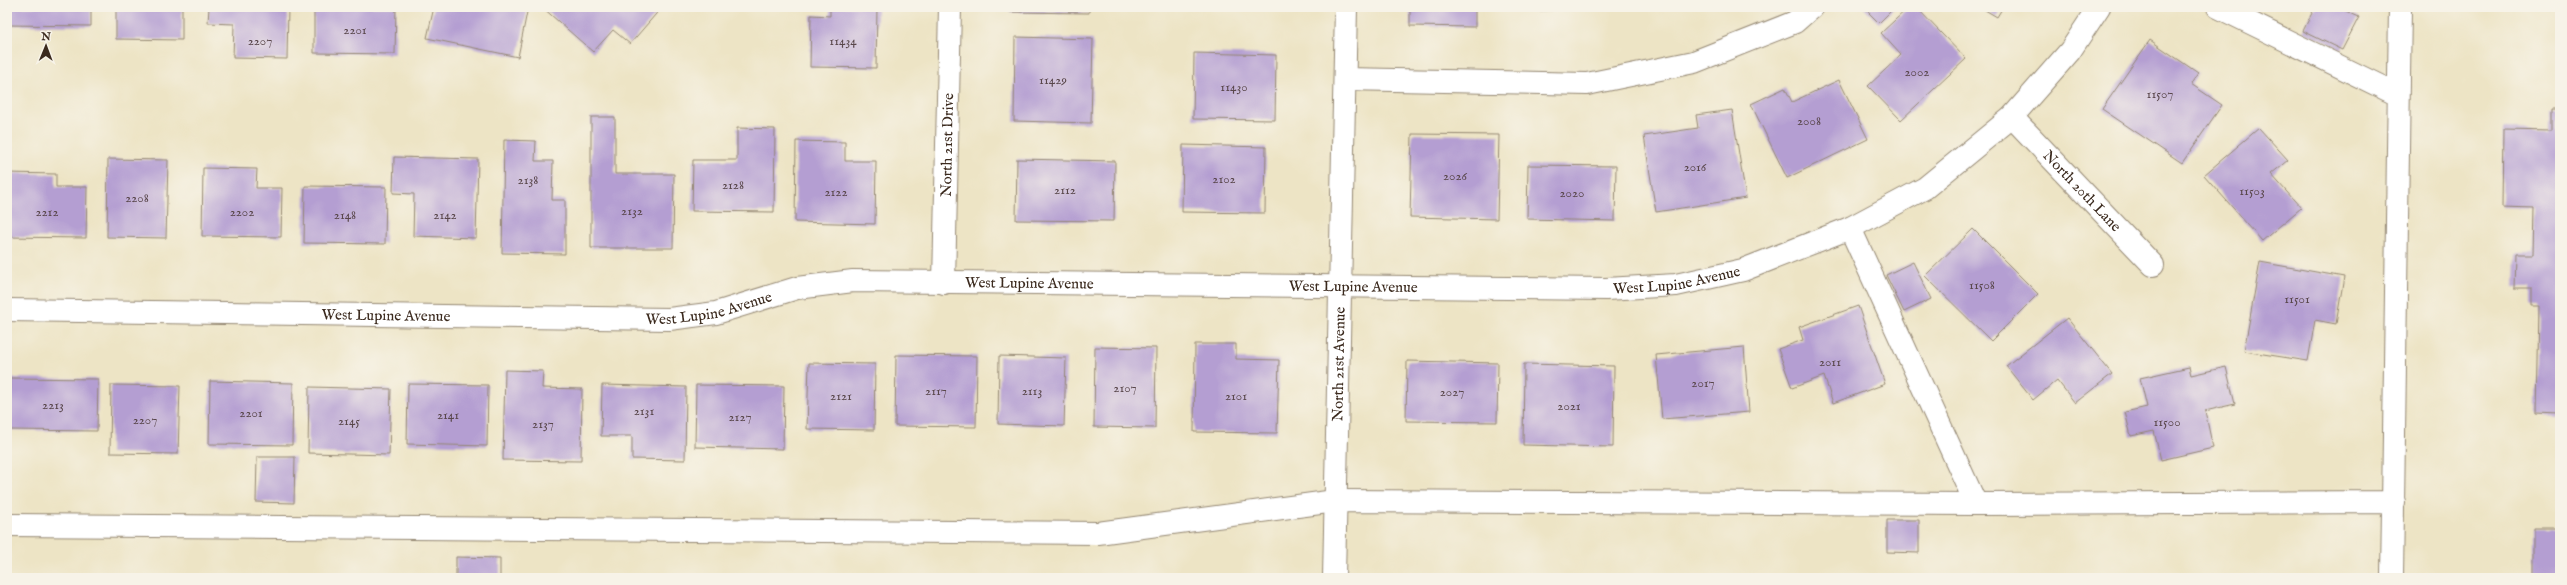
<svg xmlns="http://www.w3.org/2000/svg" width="2567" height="585" font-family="'IM FELL English',serif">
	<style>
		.building { fill: #b49ed2 }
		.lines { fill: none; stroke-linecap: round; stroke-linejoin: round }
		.service-casing { stroke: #948772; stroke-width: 24 }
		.minor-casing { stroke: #948772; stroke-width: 24 }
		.service { stroke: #fff; stroke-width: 22 }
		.minor { stroke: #fff; stroke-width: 22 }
		.labels { text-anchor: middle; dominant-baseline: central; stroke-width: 3; stroke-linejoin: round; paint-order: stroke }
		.number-label { font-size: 13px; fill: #59474b }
		.street-label { font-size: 15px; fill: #3b2a1e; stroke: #f7f3e8 }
	</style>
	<rect width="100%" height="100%" fill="#f7f3e8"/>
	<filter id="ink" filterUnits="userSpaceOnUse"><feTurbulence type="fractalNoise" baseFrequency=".025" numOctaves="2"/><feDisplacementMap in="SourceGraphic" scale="8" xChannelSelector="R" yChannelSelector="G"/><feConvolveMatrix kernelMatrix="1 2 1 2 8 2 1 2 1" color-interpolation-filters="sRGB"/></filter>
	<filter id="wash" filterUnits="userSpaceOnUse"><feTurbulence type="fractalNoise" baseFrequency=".012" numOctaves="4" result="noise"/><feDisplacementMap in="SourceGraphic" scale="16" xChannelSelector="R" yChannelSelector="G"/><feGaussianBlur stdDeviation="0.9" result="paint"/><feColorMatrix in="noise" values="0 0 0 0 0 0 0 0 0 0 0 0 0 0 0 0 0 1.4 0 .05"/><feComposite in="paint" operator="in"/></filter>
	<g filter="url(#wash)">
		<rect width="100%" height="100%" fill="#ede4c5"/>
		<g id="blocks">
			<path class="building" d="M7 7H91V26L7 25Z
				M116 7H182V40L116 39Z
				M209 7H288L287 59 233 58 234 24 208 23Z
				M314 7H396L395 54 314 53Z
				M434 7H528L518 57 427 38Z
				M542 7H662L630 44 613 30 593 52Z
				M830 7H877L876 68 810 67 811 15 830 16Z
				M1010 7H1089V13L1010 12Z
				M1410 7H1475V27L1410 26Z
				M1523 7H1585V10L1523 11Z
				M1863 7H1895L1879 23Z
				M1909 7H1916L1966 59 1901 120 1868 86 1901 55 1881 33Z
				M1980 7H2003L1997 17Z
				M2315 7H2337L2359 17 2342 50 2303 31Z
				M1015 37 1093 39 1091 123 1014 121Z
				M2150 40 2198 73 2191 84 2222 105 2182 163 2102 109Z
				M1194 53 1276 55 1275 120 1193 119Z
				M1839 80 1868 139 1787 178 1751 104 1785 88 1792 102Z
				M2552 109H2560V415L2537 414 2539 306H2532V288H2514L2515 254H2533L2534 208 2502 207 2503 129 2552 130Z
				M1732 110 1746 198 1656 212 1644 136 1698 128 1696 115Z
				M591 117H615V174H674L673 248H591Z
				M737 128 775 129 774 212 692 211 693 160H737Z
				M2259 128 2288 160 2271 174 2301 208 2262 241 2204 175Z
				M1412 134 1499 135 1497 219 1410 217Z
				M504 140 536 141 535 161H553L552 200H565V254L502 253Z
				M796 141 845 142V161H876L875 224 795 222Z
				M1183 145 1266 147 1265 213 1182 212Z
				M394 157 478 159 476 238 413 236 414 194 393 193Z
				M108 159 168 160 166 238 107 237Z
				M1017 159 1115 161 1114 221 1016 220Z
				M1528 165 1616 166 1615 221 1527 219Z
				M203 168 257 169 256 188H282L281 237 202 236Z
				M7 173 56 174V187H87L86 238 7 237Z
				M305 186 386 187 385 244 304 243Z
				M1973 229 2038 294 1991 341 1925 276Z
				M1913 262 1931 299 1904 312 1886 275Z
				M2260 262 2344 277 2336 324 2315 320 2308 361 2244 351Z
				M1858 306 1885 384 1833 403 1824 376 1792 388 1778 349 1803 340 1799 327Z
				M2067 318 2112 374 2075 403 2057 380 2033 400 2006 366Z
				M1195 344H1236V359L1279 360 1277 433 1194 432Z
				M1095 347 1156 348 1155 428 1094 427Z
				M1744 347 1749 412 1662 419 1656 355Z
				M896 355 977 356 976 427 895 426Z
				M999 356 1066 358 1064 426 998 424Z
				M1407 361 1498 363 1497 422 1406 421Z
				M809 363 875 364 874 430 807 429Z
				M1524 364 1614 366 1613 447 1523 445Z
				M2189 367 2191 375 2226 367 2235 404 2205 411 2213 448 2161 460 2154 431 2131 436 2125 412 2147 407 2140 378Z
				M505 370 543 371 542 388 582 389 581 461 503 460Z
				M10 378 98 379 97 431 9 430Z
				M210 381 293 383 292 445 209 444Z
				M408 384 488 385 487 446 407 444Z
				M111 385 180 386 178 454 110 453Z
				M602 385 686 387 685 460 632 459V436H601Z
				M696 385 784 386 783 449 695 447Z
				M309 387 391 389 389 455 308 453Z
				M257 457H295L294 503 256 502Z
				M1887 520H1919V553L1887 552Z
				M2534 528H2560V578H2534Z
				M456 557 500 558V578H456Z"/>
		</g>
	</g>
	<g filter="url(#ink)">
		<use href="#blocks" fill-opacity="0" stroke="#948772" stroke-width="1"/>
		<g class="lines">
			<defs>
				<path id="service" d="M2218 7 2398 95
					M1345 79 1587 84 1694 62 1795 22 1812 7
					M1850 228 1976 504
					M7 525 1098 533 1335 501 1976 504 2394 502
					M2392 578 2400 7"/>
				<g id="minor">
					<path id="s1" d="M2012 117 2153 265"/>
					<path id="s2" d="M944 283 950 7"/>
					<path id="s3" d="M7 310 669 319 716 313 797 288 853 281 1606 289 1676 285 1743 270 1850 228 1925 188 2012 117 2070 51 2099 7"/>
					<path id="s4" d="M1334 578 1346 7"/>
				</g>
			</defs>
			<use href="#service" class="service-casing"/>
			<use href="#minor" class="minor-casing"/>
			<use href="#service" class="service"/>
			<use href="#minor" class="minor"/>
		</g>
	</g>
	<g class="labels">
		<g class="number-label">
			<text x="355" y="30">2201</text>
			<text x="260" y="41">2207</text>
			<text x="843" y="41">11434</text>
			<text x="1917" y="72">2002</text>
			<text x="1053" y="80">11429</text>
			<text x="1234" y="87">11430</text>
			<text x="2160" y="94">11507</text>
			<text x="1809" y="121">2008</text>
			<text x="1695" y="167">2016</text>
			<text x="1455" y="176">2026</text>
			<text x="1224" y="179">2102</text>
			<text x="528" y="180">2138</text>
			<text x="733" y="185">2128</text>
			<text x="1065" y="190">2112</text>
			<text x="2252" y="191">11503</text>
			<text x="836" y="192">2122</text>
			<text x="1572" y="193">2020</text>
			<text x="137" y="198">2208</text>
			<text x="632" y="211">2132</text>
			<text x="47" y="212">2212</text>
			<text x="242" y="212">2202</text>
			<text x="345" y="215">2148</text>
			<text x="445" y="215">2142</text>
			<text x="1982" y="285">11508</text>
			<text x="2297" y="299">11501</text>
			<text x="1830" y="362">2011</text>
			<text x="1703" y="383">2017</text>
			<text x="1125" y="388">2107</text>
			<text x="936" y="391">2117</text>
			<text x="1032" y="391">2113</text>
			<text x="1452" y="392">2027</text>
			<text x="841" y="396">2121</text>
			<text x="1236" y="396">2101</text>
			<text x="53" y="405">2213</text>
			<text x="1569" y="406">2021</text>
			<text x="644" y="411">2131</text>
			<text x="251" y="413">2201</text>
			<text x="448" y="415">2141</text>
			<text x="740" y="417">2127</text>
			<text x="145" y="420">2207</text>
			<text x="349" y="421">2145</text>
			<text x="2167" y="422">11500</text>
			<text x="543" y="424">2137</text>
		</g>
		<g class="street-label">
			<text stroke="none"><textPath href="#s2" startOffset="138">North 21st Drive</textPath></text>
			<text stroke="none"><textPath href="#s1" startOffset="102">North 20th Lane</textPath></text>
			<text stroke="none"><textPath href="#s3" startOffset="1675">West Lupine Avenue</textPath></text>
			<text stroke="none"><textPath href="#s3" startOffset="1027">West Lupine Avenue</textPath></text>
			<text stroke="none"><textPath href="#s3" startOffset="1351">West Lupine Avenue</textPath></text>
			<text stroke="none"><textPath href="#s3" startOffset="703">West Lupine Avenue</textPath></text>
			<text stroke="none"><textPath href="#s3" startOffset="379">West Lupine Avenue</textPath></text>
			<text stroke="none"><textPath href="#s4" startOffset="214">North 21st Avenue</textPath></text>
		</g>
	</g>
	<rect width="2567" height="585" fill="none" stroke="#f7f3e8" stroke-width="24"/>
	<g transform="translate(46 46) rotate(1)" stroke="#f7f3e8" stroke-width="3" paint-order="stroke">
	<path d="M0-3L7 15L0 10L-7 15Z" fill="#3b2a1e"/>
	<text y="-6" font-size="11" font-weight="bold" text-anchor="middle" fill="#3b2a1e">N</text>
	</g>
</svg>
